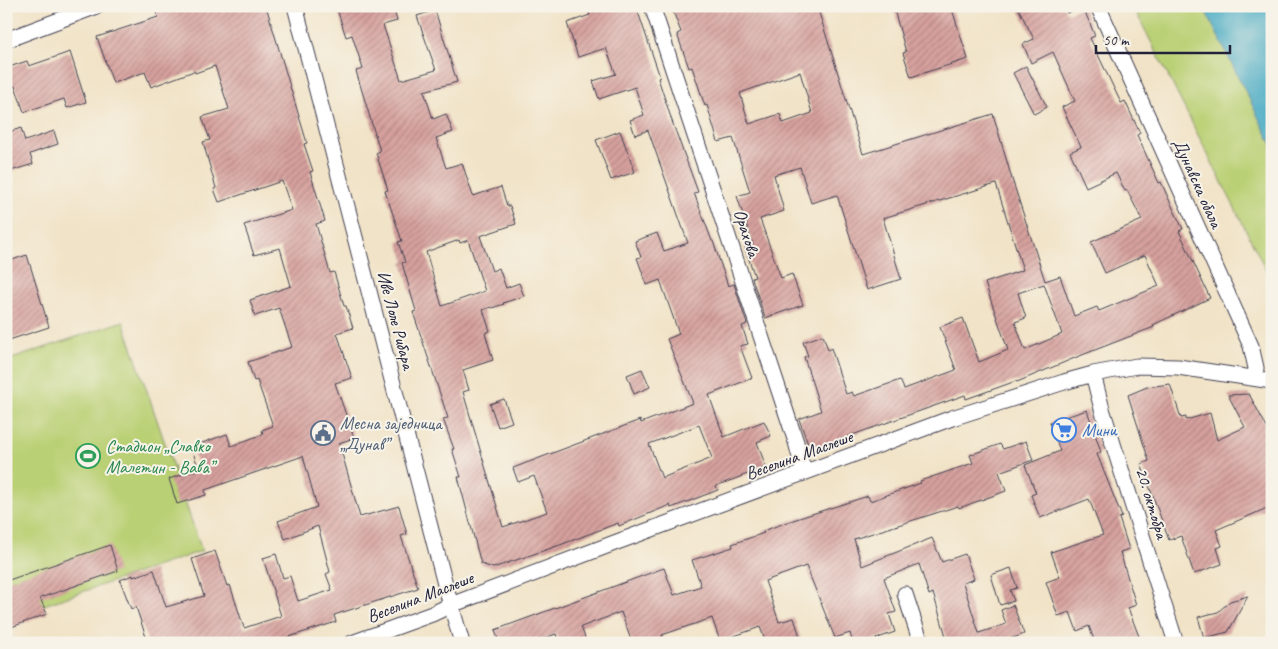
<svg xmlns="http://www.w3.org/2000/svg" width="1278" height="649" font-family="Caveat,sans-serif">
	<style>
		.park { fill: #bad074; stroke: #6e7958 }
		.water { fill: #43a8c3; stroke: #32657f }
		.building { fill: url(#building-hatch); fill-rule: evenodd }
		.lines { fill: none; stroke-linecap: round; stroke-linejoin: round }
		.street-casing { stroke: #413f50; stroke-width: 17 }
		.street { stroke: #fff; stroke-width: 15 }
		.labels { text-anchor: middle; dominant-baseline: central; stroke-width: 4; stroke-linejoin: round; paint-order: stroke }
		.street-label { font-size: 18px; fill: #22223b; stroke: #f7f3e8 }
		.service-label { font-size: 18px; fill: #4e5e75; stroke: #f7f3e8; text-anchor: start }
		.shop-label { font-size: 18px; fill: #366cbe; stroke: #f7f3e8; text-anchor: start }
		.leisure-label { font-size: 18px; fill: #27864d; stroke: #f7f3e8; text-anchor: start }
	</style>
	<defs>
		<pattern id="building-hatch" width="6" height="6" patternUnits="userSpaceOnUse" patternTransform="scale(1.25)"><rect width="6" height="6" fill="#d7a19e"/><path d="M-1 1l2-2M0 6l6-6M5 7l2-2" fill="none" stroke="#ae8382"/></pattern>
	</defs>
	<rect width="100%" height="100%" fill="#f7f3e8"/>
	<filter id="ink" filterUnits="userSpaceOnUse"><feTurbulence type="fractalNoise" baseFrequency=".02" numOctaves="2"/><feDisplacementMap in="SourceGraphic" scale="10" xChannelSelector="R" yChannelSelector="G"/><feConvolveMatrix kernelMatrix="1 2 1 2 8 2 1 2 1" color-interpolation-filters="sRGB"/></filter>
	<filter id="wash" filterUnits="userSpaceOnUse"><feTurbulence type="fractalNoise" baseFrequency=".0096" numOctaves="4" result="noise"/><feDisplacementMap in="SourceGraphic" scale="20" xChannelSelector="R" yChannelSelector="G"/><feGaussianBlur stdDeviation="1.12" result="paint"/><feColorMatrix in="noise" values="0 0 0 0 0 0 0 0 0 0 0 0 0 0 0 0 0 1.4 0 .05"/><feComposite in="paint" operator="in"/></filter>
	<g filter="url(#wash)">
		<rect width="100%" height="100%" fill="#f1e3c7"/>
		<path class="park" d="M1133 6H1272V282L1265 268Z
			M123 321 202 551 6 618V361Z"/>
		<path class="water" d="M1203 6H1272V145Z"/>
		<g id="blocks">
			<path class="building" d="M164 6H266L307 143 304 144 313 171 310 172 325 221 316 224 330 273 334 272 344 306H346L353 328 337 333 352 378 335 383 354 438 339 443 360 517 399 506 407 534 401 536 418 588 334 615 336 622 270 643H148L136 607 131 609 120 580 133 575V577L154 570 166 607 204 596 192 559 215 551 227 586 230 585 244 628 281 616 263 558 276 554 283 578 290 576 298 601 332 590 326 574 330 572 318 526 285 539 278 521 317 507 303 456 205 490 206 495 177 504 169 479 199 469 191 447 227 434 231 446 263 434 262 430 273 426 257 380 254 381 248 362 292 347 279 308 255 316 250 300 291 286 280 248 254 255 244 225 292 210 282 181 219 202 214 189 216 188 203 142 210 140 202 117 229 109 215 66 195 73 194 71 151 87 145 72 113 83 97 37 158 17 155 9Z
				M336 6H371L372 11 386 6H393L397 21 383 25 401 80 436 70 417 16 435 10 457 82 424 91 433 119 446 114 453 132 436 138 446 168 462 163 473 196 501 187 507 206H510L516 224 480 236 492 271 499 268 506 288 519 283 524 296 503 303 504 304 492 308 491 307 483 310 490 331 485 333 493 360 463 370 469 390 463 392 503 527 547 512 534 476 518 482 513 468 640 420 641 423 693 403 667 339 679 334 660 280 647 285 637 258 641 257 635 241 657 233 664 251 688 243 648 130 635 135 630 120 644 115 635 87 599 99 593 81 616 74 606 48 578 57 567 23 590 15 587 6H636L660 77 658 78 673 124 698 192 694 193 712 241H713L728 286 734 284 747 324 742 326 748 344 740 346 752 378 709 395 724 437 764 421 771 436 757 442 766 467 716 486 718 490 671 508 670 505 619 526 618 523 560 545 493 568 481 564 458 477H461L452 449H454L443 419 448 418 413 312 416 311 402 263 405 262 398 242 402 241 385 191 388 190 376 153 380 151 356 71 363 69 352 35 346 37ZM459 240 460 243 468 240 485 291 442 306 426 252ZM699 425 712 458 662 478 649 444Z
				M671 6H817L863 154 993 114 1012 179 1045 281 1060 276 1074 316 1097 307 1099 311 1159 286 1145 255 1105 273 1091 242 1142 220 1127 190 1125 191 1116 173 1086 187 1070 152 1081 147 1062 107 1075 101 1053 52 1031 63 1023 44 1034 39 1017 6H1063L1067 13 1083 7 1095 36 1090 38 1121 103 1125 101 1140 133 1137 135 1159 183 1161 182 1171 204 1183 229 1179 231 1210 298 1153 325 1154 327 1077 357 1017 382 1016 381 966 399 965 395 810 450 799 419 821 411 804 357 808 356 803 342 823 335 828 350 831 348 846 394 852 392 854 396 900 380 904 389 956 370 940 327 963 318 979 362 1008 350 985 283 1023 270 996 184 883 218 901 279 867 290 837 195 811 203 800 167 774 175 784 211 760 219 781 278 792 274 803 305 765 318 752 278 755 277 745 248 753 245 737 196 750 192 733 138 718 142 707 105 705 106 692 67 689 68 677 34 681 32ZM800 72 812 113 783 123 780 114 749 124 740 93ZM1044 284 1062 334 1025 350 1015 322 1026 318 1018 293Z
				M893 6H951L968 59 911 77 903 53 906 52Z
				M70 52 86 102 67 108 64 99 24 112 15 86 6 89V68L27 61 29 66Z
				M1026 66 1047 107 1034 114 1013 73Z
				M21 128 25 141 54 131 58 144 30 154 33 164 11 171 6 156V133Z
				M620 131 635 172 611 180 596 140Z
				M27 255 49 327 6 341V262Z
				M642 369 650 387 634 394 627 375Z
				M1170 384 1181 418 1186 417V420L1210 413 1217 440 1245 427 1228 395 1249 394 1272 437V506L1216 530 1222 546 1217 548 1222 564 1194 574 1181 536 1169 540 1141 464 1149 461 1128 395 1147 387Z
				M504 399 512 422 498 427 490 404Z
				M1087 410 1101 452 1097 454 1122 517 1119 518 1129 549 1120 552 1136 605 1128 608 1140 639 1130 643H1095L1089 626 1077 631 1070 612 1058 616 1046 582 1060 577 1051 552 1103 535 1089 499 1040 518 1031 495 1036 493 1025 465 1060 451 1050 422Z
				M1026 441 1033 460 999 472 1006 491 959 508 958 506 854 539 862 566 932 538 942 562 965 554 974 579 963 583 979 633 1006 624 1001 610 1013 605 1024 634 999 643H948L933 593 929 595 919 564 884 578 896 612 889 614 895 632 864 643H853L850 633 835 638 806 566 765 581 779 622 794 618 802 643H766L760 627 720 641 712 618 662 635 665 643H632L621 612 581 627 587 643H559L556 634 532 643H499L495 630 664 568 674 595 701 586 692 560 733 547 732 544 764 533 763 531 790 521 868 496 870 501 921 483 920 481 973 463 970 455 1000 444 1003 449Z
				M110 545 118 571 40 598 47 614 6 629V581Z
				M1011 568 1017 588 1010 590 1014 601 1000 605 991 575Z
				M1248 596 1228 632 1204 638 1198 617 1218 612 1230 601Z"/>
		</g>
	</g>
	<g filter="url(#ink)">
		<use href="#blocks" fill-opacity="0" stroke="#413f50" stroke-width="1"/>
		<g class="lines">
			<defs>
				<path id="street" d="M295 6 446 588 462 643
					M652 6 796 442 804 473
					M1098 6 1251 346 1256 368 1255 377
					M6 40 97 6
					M1093 374 1102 409 1176 643
					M905 594 921 643
					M352 643 432 614 451 605 617 542 952 418 1064 382 1093 374 1137 366 1178 367 1272 381"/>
			</defs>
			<use href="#street" class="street-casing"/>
			<use href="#street" class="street"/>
		</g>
	</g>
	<defs>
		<symbol id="supermarket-ring" viewBox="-11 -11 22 22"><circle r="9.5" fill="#f7f3e8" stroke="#3f7fe0" stroke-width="1.5"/><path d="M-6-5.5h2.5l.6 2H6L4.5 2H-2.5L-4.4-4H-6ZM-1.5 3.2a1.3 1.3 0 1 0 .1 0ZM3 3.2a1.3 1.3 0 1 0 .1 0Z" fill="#3f7fe0"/></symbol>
		<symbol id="civic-ring" viewBox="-11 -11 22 22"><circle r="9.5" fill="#f7f3e8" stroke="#5c6f8a" stroke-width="1.5"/><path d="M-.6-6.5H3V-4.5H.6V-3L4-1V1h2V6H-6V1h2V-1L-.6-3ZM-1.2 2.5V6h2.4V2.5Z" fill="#5c6f8a"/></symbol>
		<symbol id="stadium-ring" viewBox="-11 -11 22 22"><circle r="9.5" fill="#f7f3e8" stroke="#2e9e5b" stroke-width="1.5"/><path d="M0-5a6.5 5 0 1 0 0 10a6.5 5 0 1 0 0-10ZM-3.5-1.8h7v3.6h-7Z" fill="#2e9e5b"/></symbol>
	</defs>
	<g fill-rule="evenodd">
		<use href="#supermarket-ring" x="1050" y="416" width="28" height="28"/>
		<use href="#civic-ring" x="309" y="419" width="28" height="28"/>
		<use href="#stadium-ring" x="74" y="442" width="28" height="28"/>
	</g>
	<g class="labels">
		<g class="street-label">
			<text transform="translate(1198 183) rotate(66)">Дунавска обала</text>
			<text transform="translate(747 233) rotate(72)">Орахова</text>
			<text transform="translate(396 320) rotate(75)">Иве Лоле Рибара</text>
			<text transform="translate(799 455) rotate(-20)">Веселина Маслеше</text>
			<text transform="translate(1152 503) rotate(73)">20. октобра</text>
			<text transform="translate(420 597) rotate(-21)">Веселина Маслеше</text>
		</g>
		<g class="service-label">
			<text x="340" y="423">Месна заједница<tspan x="340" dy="21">„Дунав”</tspan></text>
		</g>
		<g class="shop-label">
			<text x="1082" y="430">Мини</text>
		</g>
		<g class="leisure-label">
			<text x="106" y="446">Стадион „Славко<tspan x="106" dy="21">Малетин - Вава”</tspan></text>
		</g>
	</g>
	<rect width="1278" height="649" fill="none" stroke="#f7f3e8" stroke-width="25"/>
	<path d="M1096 45v8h134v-8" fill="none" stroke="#22223b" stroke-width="2.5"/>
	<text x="1103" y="45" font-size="15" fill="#22223b" stroke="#f7f3e8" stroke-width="4" paint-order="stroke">50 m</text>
</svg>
